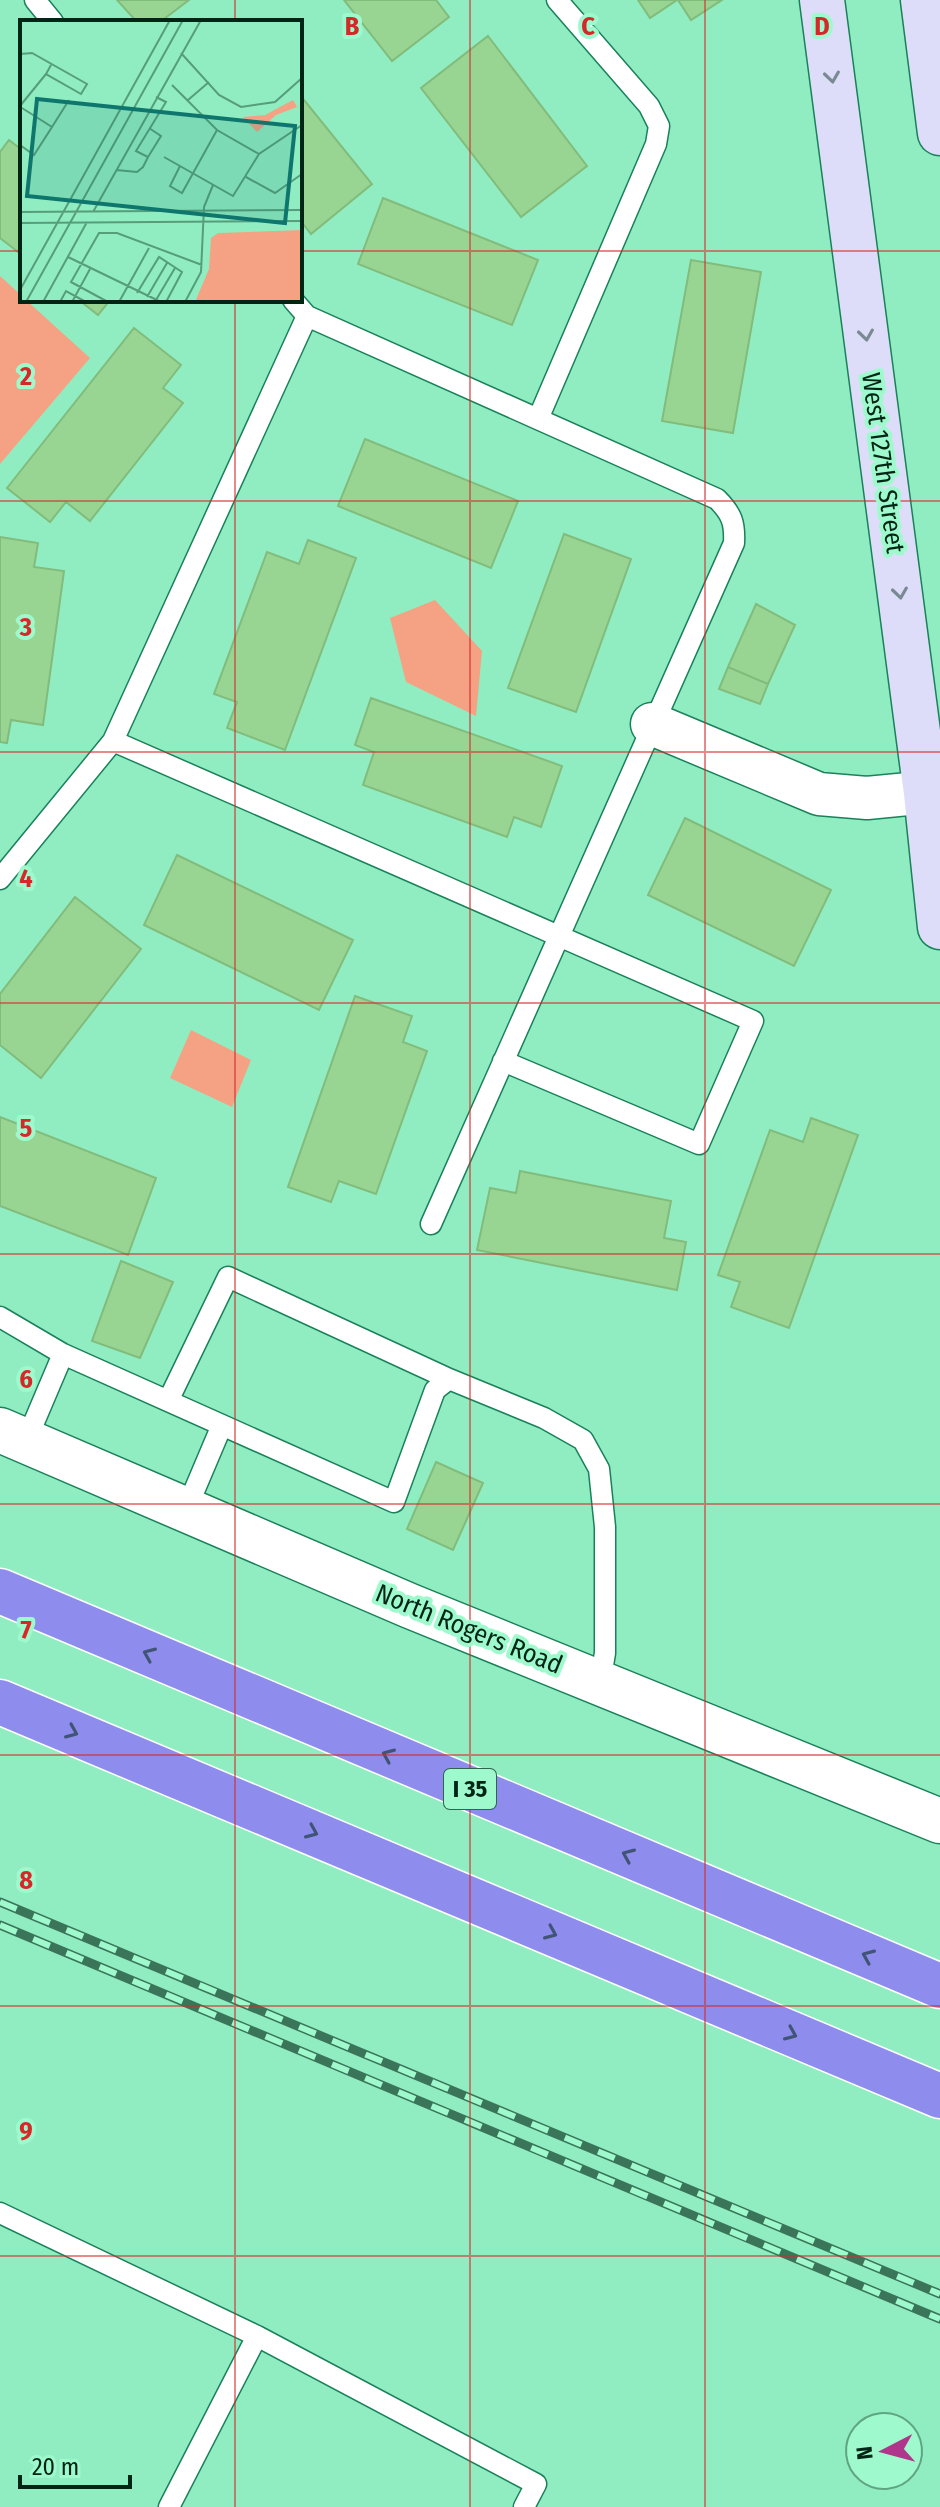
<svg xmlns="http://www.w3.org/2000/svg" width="940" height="2507" font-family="'Fira Sans Condensed',sans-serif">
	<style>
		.green { fill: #f4a283 }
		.building { fill: #98d492; stroke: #82bc7c; stroke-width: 2 }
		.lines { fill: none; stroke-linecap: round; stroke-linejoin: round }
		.service-casing { stroke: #1a815a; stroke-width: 23 }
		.minor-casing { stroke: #1a815a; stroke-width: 45 }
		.tertiary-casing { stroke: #1a815a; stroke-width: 47 }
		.secondary-casing { stroke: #1a815a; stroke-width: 47 }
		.motorway-casing { stroke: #fff; stroke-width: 47 }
		.service { stroke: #fff; stroke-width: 20 }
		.minor { stroke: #fff; stroke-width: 42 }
		.tertiary { stroke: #fff; stroke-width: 44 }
		.secondary { stroke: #ddddfa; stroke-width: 44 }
		.motorway { stroke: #8e8ded; stroke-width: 44 }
		.rail-casing { stroke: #3a755a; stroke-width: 9 }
		.rail { stroke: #9efacd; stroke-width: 6; stroke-dasharray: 18; stroke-linecap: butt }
		.oneway { stroke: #7a8a93 }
		.oneway2 { stroke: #405476 }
		.grid { fill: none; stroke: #d62828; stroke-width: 2; stroke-opacity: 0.55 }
		.labels { text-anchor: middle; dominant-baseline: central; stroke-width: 8; stroke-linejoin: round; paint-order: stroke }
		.shield { fill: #9efacd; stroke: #2f654c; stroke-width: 2 }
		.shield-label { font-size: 24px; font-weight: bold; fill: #002515 }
		.street-label { font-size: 26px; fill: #002515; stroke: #9efacd }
		.inset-road { fill: none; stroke: #569d7c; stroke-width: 2 }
		.view { fill: #0f766e; fill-opacity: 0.15; stroke: #0f766e; stroke-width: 4 }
		.inset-edge { fill: none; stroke: #002515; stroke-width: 4 }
		.grid-label { font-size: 26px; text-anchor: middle; font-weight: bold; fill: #d62828; stroke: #9efacd; stroke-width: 8; stroke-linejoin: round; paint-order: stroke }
	</style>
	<rect width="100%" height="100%" fill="#90edc1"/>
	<path class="green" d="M0 276 22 296V300H26L90 358 0 464Z
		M435 600 482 651 476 716 406 682 390 618Z
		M191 1030 251 1060 232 1107 170 1078Z"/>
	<path class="building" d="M117 0H189L160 22H137Z
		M344 0H436L449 17 392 61Z
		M638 0H677L650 18Z
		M678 0H722L691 20Z
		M488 36 587 166 521 217 421 88Z
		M300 95 372 184 311 234 300 220Z
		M9 140 22 150V255L0 238V152Z
		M383 198 538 260 512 325 358 264Z
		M691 260 761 272 733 433 662 421Z
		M79 300H110L98 315Z
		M134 328 181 365 163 388 183 403 90 521 66 502 50 522 7 488Z
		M365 439 518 501 491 568 338 506Z
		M564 534 631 559 576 712 508 688Z
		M0 537 38 543 34 567 64 571 43 725 11 720 7 743 0 742Z
		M308 540 356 558 285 750 227 728 237 702 214 694 267 552 299 564Z
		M756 604 795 625 768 684 728 667Z
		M728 667 768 684 760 704 719 689Z
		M371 698 562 766 541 827 514 817 507 837 363 785 374 752 355 745Z
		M685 818 831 890 794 966 648 895Z
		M177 855 353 940 319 1010 144 925Z
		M75 897 141 949 41 1078 0 1045V994Z
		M355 996 412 1016 403 1042 427 1051 376 1194 339 1181 331 1202 288 1187Z
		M0 1117 156 1178 128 1255 0 1206Z
		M811 1118 858 1135 789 1328 731 1307 740 1282 718 1275 770 1130 803 1142Z
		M520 1171 671 1201 664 1238 686 1242 677 1290 477 1250 490 1188 516 1193Z
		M121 1261 173 1282 140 1358 92 1341Z
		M436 1462 483 1483 453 1550 407 1529Z"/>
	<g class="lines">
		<defs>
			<path id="service" d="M35 0 53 22
				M293 300 307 316 717 499C732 514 735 523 734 543L431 1224
				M538 419 656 144 659 126 649 106 557 0
				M113 741 753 1021 699 1144 503 1061
				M0 879 113 741 307 316
				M0 1317 63 1354 394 1502 435 1390 449 1379 544 1418 583 1440 599 1469 605 1527V1653L600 1683
				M168 1401 228 1277 449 1379
				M26 1441 63 1354
				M186 1510 222 1425
				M0 2213 257 2336
				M169 2507 257 2336 536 2484 524 2507"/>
			<path id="minor" d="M652 724 819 794 867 798 940 791"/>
			<path id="tertiary" d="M0 1430 410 1606 940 1821"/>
			<path id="secondary" d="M822 0 926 793 940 927
				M923 0 940 133"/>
			<path id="motorway" d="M0 1591 940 1986
				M0 1702 940 2096"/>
		</defs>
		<use href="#service" class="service-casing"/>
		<use href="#minor" class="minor-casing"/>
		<use href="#tertiary" class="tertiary-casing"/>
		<use href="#secondary" class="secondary-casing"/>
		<use href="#motorway" class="motorway-casing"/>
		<use href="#service" class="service"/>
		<use href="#minor" class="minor"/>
		<use href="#tertiary" class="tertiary"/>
		<use href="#secondary" class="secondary"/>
		<use href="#motorway" class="motorway"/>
		<defs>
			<path id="rail" d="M0 1902 940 2294
				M0 1925 940 2319"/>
		</defs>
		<use href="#rail" class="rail-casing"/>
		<use href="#rail" class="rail"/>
	</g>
	<defs><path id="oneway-chevron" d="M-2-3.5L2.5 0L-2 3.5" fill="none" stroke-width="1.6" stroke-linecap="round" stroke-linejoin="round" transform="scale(2)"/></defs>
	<g class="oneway">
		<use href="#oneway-chevron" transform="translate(832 77) rotate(82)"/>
		<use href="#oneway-chevron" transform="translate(866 335) rotate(82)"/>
		<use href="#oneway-chevron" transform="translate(900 593) rotate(82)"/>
	</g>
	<g class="oneway2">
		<use href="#oneway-chevron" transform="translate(149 1654) rotate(-157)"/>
		<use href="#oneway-chevron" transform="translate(72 1732) rotate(23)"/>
		<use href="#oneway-chevron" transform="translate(388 1755) rotate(-157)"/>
		<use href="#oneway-chevron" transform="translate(312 1832) rotate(23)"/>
		<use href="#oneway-chevron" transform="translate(628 1855) rotate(-157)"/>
		<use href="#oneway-chevron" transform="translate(551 1933) rotate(23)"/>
		<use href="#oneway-chevron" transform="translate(868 1956) rotate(-157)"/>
		<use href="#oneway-chevron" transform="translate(791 2034) rotate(23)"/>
	</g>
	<path class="grid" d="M235 0V22M470 0V2507M705 0V2507M0 251H22M300 251H940M235 300V2507M0 501H940M0 752H940M0 1003H940M0 1254H940M0 1504H940M0 1755H940M0 2006H940M0 2256H940"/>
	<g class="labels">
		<rect class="shield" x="444" y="1769" width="52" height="40" rx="6"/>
		<g class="shield-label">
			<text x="470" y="1789">I 35</text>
		</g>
		<g class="street-label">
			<text transform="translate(883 463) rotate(82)">West 127th Street</text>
			<text transform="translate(469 1629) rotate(22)">North Rogers Road</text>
		</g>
	</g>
	<g transform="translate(20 20)">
		<rect width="282" height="282" fill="#90edc1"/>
		<path d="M273 80 277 87 256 95 237 112 223 97 245 95ZM282 210V282H175L189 249 191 218 198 213Z" fill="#f4a283"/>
		<path class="inset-road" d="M161 33 199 75 221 87 255 82 282 58M0 34 12 33 67 64 61 74 26 54 31 45M152 65 197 110 239 134M168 80 189 62M0 86 26 54M32 107 49 80M0 125 14 135 32 107 2 88M128 137 141 116 129 108M144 137 213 176 239 134 282 105M160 146 150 166 162 173 197 110M96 150 117 152 123 147 128 137 116 131 146 82 136 77M226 157 255 173 282 154M0 192 282 190M73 192 181 0M0 203 282 201M48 237 141 282M0 270 150 0M117 273 139 237 162 252 146 282M127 277 147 243M136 280 155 248M6 282 163 0M23 282 67 202M40 282 46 271 66 282M52 282 70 249M88 282 51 262 79 213H97L182 245M99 282 129 228M165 282 181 252 184 187 193 165"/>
		<path class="view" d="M17 79 275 106 265 203 7 176Z"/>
		<rect width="282" height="282" class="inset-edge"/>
	</g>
	<g class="grid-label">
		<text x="352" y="35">B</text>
		<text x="588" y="35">C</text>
		<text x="822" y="35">D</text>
		<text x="26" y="385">2</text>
		<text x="26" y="636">3</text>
		<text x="26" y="887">4</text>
		<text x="26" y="1137">5</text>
		<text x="26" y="1388">6</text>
		<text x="26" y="1639">7</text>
		<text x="26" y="1889">8</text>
		<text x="26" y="2140">9</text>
	</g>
	<g transform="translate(884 2451) rotate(264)"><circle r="38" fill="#9efacd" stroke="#5fa583" stroke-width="2"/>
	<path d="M0-6L14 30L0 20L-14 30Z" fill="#af368a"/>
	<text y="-12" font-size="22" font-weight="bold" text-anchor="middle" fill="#002515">N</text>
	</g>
	<path d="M20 2475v12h110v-12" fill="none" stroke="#002515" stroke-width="4"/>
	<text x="32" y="2475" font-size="24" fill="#002515" stroke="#9efacd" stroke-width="6" paint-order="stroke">20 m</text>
</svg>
